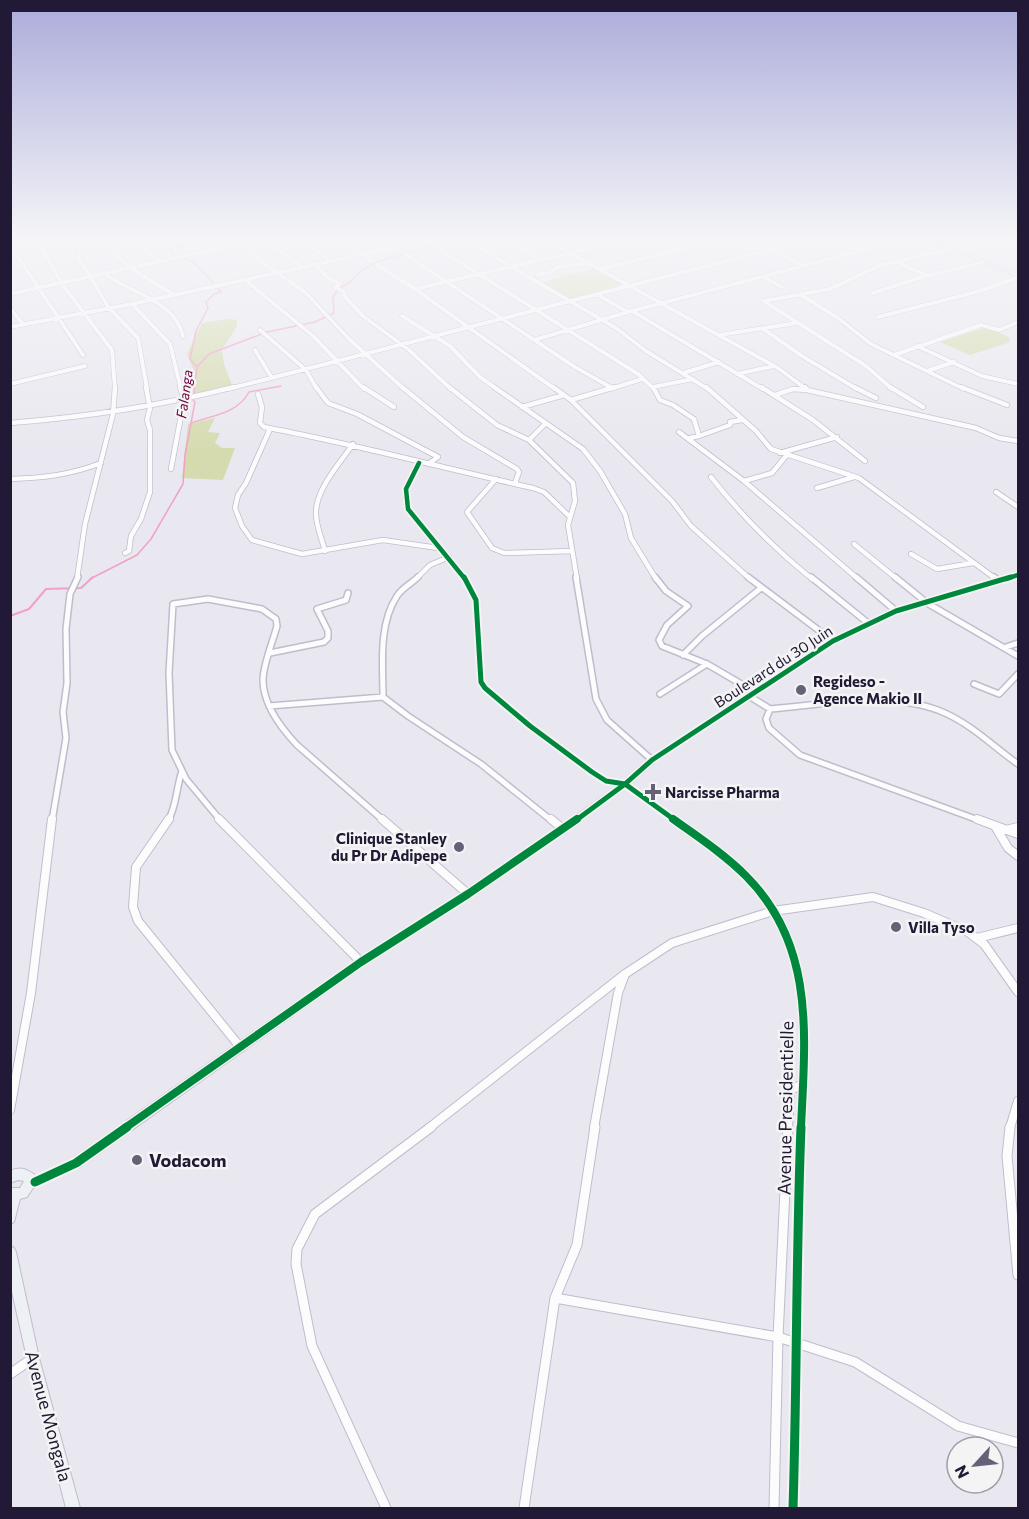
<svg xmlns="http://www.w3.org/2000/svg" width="1029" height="1519" font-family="Commissioner,sans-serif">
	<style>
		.green { fill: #d6dbaf }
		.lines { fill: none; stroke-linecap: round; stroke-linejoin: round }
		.stream-far1 { stroke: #f1a1c5; stroke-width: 1.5 }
		.stream { stroke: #f1a1c5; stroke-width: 2 }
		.street-far4-casing { stroke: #c0bccd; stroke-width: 5 }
		.street-far3-casing { stroke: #c0bccd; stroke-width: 6 }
		.street-far2-casing { stroke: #c0bccd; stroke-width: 8 }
		.street-far1-casing { stroke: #c0bccd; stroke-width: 10 }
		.street-casing { stroke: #c0bccd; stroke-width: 11 }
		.secondary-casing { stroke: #c0bccd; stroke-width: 2 }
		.street-far4 { stroke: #fcfcfd; stroke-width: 4 }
		.street-far3 { stroke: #fcfcfd; stroke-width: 4.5 }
		.street-far2 { stroke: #fcfcfd; stroke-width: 5 }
		.street-far1 { stroke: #fcfcfd; stroke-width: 8 }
		.street { stroke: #fcfcfd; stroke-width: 9 }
		.secondary { fill: #edf1f5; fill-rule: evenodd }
		.cycleway-far3-casing { stroke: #f4f4f4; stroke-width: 8 }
		.cycleway-far2-casing { stroke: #f4f4f4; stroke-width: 9 }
		.cycleway-far1-casing { stroke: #f4f4f4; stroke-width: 11 }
		.cycleway-casing { stroke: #f4f4f4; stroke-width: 13 }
		.cycleway-far3 { stroke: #00873e; stroke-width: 4.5 }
		.cycleway-far2 { stroke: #00873e; stroke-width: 5 }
		.cycleway-far1 { stroke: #00873e; stroke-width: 8 }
		.cycleway { stroke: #00873e; stroke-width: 9 }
		.poi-dot { fill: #676177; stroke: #f4f4f4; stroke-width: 2 }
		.labels { text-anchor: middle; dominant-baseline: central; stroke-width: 5; stroke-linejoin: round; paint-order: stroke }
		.far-water-label { font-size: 14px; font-style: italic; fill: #6d003e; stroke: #f4f4f4 }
		.street-label { font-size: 15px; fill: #211936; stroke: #f4f4f4 }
		.poi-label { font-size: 15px; font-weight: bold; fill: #211936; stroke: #f4f4f4; text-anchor: start }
		.near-street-label { font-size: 18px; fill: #211936; stroke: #f4f4f4 }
		.near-poi-label { font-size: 18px; font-weight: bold; fill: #211936; stroke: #f4f4f4; text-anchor: start }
	</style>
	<rect width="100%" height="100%" fill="#e9e8f0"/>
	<path class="green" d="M595 268 623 284 568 300 539 283Z
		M228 319 237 320V326L222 350 224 364 232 385 193 396 195 374 187 354 202 323Z
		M987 327 1009 337 1010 342 970 355 940 342Z
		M215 418 208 432 220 433 215 443 222 448H235L223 480 182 478 188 424Z"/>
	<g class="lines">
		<path class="stream-far1" d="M197 367 190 359 196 331 208 308 206 302 214 294 221 292 194 262 173 254 170 249 196 244 200 238
			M191 423C213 415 237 414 249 392L281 386
			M90 579 137 555 151 539 183 484 185 455 195 402 193 400 197 367 209 354 267 332 315 322 334 313 333 297 338 289 350 282 362 270 382 260 440 244 441 238"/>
		<path class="stream" d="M10 616 29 609 46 589 81 588 93 577"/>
		<defs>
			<path id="street-far4" d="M36 238 62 284 112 350 115 389
				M85 238 78 257 109 308 138 338 147 389
				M105 238C112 261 153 282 173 294
				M134 238 159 262
				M233 238 256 258 305 292 349 339 404 389
				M262 238 303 267
				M300 238 330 261
				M340 238 371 261
				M383 238 396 247
				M462 238 616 328 646 351 708 389
				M503 238 540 260
				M543 238 778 368 806 389
				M746 238 804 266
				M426 241 638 374 654 389
				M10 245 83 355
				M406 255 575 367 612 388
				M896 262 928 276
				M316 265 327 277 340 284 335 287 345 293 344 296 363 316 409 350 451 389
				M377 265 415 289 555 389
				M601 269 725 238
				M105 274C131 294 175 300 183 336
				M538 275 551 272 558 267 588 263
				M763 277 782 287
				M245 280 312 335 364 389
				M415 289 634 238
				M873 293 922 277 984 262
				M10 294 268 238
				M598 295 628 312
				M801 295 838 318 871 344 964 389
				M764 301 830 289 881 265 951 249
				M765 302 866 366 892 389
				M132 304 170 344 181 389
				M10 308 23 324
				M632 311 763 389
				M402 316 450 346 480 377 497 389
				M878 317 980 291 1018 277
				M10 327 132 304 439 238
				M762 328 802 356 857 389
				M260 330 306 370 317 389
				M719 335 797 323
				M534 340 628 312 860 251 898 238
				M917 346 982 376 1018 384
				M255 350 272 378
				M894 355 981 325 999 330 1018 322
				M927 371 954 362
				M683 373 719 362
				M737 374 774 366
				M10 384 85 366
				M653 387 693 379
				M228 389 816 238
				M610 389 642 379"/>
			<path id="street-far3" d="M316 387 328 403 357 414 438 457 428 464
				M363 387 394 407
				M402 387 463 437 517 469 519 472 515 483
				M449 387 497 425 529 440 573 483 575 501 568 525 577 579
				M494 387 583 449 600 471 625 514 631 538 656 579
				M553 387 571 400 672 501 691 526 750 579
				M653 387 660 400 673 405 694 419 699 436 690 438
				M706 387 756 431 771 449 859 478 996 579
				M761 387 813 420 865 461
				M805 387 807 390
				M854 387 876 398
				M890 387 923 407
				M961 387 1007 405
				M258 394 262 407 260 423 264 427C354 444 443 468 533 488L544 492 569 516
				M775 395 793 389 807 390 976 428 999 438 1018 441
				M571 400 615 387
				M522 407 564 395
				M10 423C86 417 160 406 234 387
				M270 429 246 483 238 495 235 508 242 526 252 540 302 554 383 540 438 548
				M679 432 744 481 858 579
				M699 436 730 425V422L742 420
				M529 440 545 424
				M780 453 837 437
				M419 463 406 489 408 509 465 579
				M171 469 184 400 180 387
				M711 477C740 514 775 549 812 579
				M10 479C43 478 70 475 101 463
				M496 479 467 512 492 548 504 553 572 551
				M744 481 772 473 786 456
				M817 488 854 477
				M996 492 1018 507
				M854 544 897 579
				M325 551C322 539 316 526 316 514 315 490 340 463 353 444
				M125 553 129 551 131 536 141 519 150 492V430L147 420 150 408 146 387
				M911 554 937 569 973 563
				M77 579 85 524 113 414 115 387
				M416 579 430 565 449 557"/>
			<path id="street-far2" d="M418 577C411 584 402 588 397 596 378 625 383 665 383 697L408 716 481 764 552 821
				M464 577 476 600 481 682 485 688 530 726 592 772 606 781 625 784 676 821
				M576 577 596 699 607 720 652 760
				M655 577 666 591 688 606 667 625 659 640 662 646 707 664 755 692
				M748 577 833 641
				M811 577 868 623
				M856 577 896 611
				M895 577 927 603 1018 656
				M994 577 999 581
				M1006 647 1018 643
				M270 653 324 642 328 638V631L317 609 346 600 348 593
				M683 655 702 636 761 588
				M974 684 999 694 1018 674
				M660 694 707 664
				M749 696 770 709 766 719 769 728 800 755 981 821
				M269 706 383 697
				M770 709C826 705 894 689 947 714 973 726 995 748 1018 764
				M52 821 66 738 63 712 67 683 66 629 70 594 78 577
				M168 821C177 805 176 788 182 771
				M221 821 186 779 172 750 169 673 173 604 208 599 262 609 276 619 277 626C273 641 263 665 263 680 263 705 281 728 297 745L384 821"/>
			<path id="street-far1" d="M169 819 136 867 133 907 138 921 241 1048
				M219 819 361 962
				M382 819 468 894
				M551 819 563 829
				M673 819C698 837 724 854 746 876 816 946 805 1037 801 1128
				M977 819 1018 834
				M995 826 1008 848 1018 856
				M1006 830 1018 827
				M977 938 1018 928
				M10 1110 31 993 52 819
				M429 1128 625 974 672 943 773 911 873 897 924 913 968 932 984 944 1018 992
				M594 1128 618 993 625 974
				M788 1128 790 1090 803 1084
				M1010 1128 1018 1101"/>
			<path id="street" d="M1010 1127 1007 1156 1018 1275
				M555 1298 778 1337 855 1362 958 1426 1018 1443
				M10 1374 33 1358
				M386 1508 312 1346 296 1264 297 1249 315 1214 431 1127
				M524 1508 555 1298 577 1245 595 1127
				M774 1508 778 1337 788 1127
				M793 1508C797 1381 796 1254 801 1127"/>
			<path id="secondary" d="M928 238 1018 274V276L921 238Z
				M1018 573V577L899 613 836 643 655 762 628 786 566 831 471 897 364 965 80 1167 33 1188 27 1197 20 1199 14 1222 10 1224V1188H20L24 1181 18 1180 10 1183V1171C21 1166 27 1169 36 1176L72 1159 358 959 465 891 560 827 622 782 649 758 830 639 893 609Z
				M10 1246 14 1248 16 1252 39 1358 80 1508H66L27 1358 10 1283Z"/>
		</defs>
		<use href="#street-far4" class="street-far4-casing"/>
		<use href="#street-far3" class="street-far3-casing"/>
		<use href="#street-far2" class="street-far2-casing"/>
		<use href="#street-far1" class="street-far1-casing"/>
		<use href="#street" class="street-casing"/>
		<use href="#secondary" class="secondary-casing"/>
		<use href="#street-far4" class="street-far4"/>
		<use href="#street-far3" class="street-far3"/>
		<use href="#street-far2" class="street-far2"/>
		<use href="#street-far1" class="street-far1"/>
		<use href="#street" class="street"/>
		<use href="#secondary" class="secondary"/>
		<defs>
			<path id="cycleway-far3" d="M419 463 406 489 408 509 465 579
				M1006 579 1018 575"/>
			<path id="cycleway-far2" d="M464 577 476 600 481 682 485 688 530 726 592 772 606 781 625 784 676 821
				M575 821 625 784 652 760 833 641 896 611 1011 577"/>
			<path id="cycleway-far1" d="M673 819C698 837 724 854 746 876 816 946 805 1037 801 1128
				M125 1128 361 962 468 894 577 819"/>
			<path id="cycleway" d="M35 1182 76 1163 127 1127
				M793 1508C797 1381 796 1254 801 1127"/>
		</defs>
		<use href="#cycleway-far3" class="cycleway-far3-casing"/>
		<use href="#cycleway-far2" class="cycleway-far2-casing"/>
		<use href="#cycleway-far1" class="cycleway-far1-casing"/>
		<use href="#cycleway" class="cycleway-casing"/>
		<use href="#cycleway-far3" class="cycleway-far3"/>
		<use href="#cycleway-far2" class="cycleway-far2"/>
		<use href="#cycleway-far1" class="cycleway-far1"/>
		<use href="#cycleway" class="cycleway"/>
	</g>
	<linearGradient id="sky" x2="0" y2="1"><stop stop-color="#abacda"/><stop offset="0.53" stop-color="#f5f5f8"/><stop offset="1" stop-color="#f5f5f8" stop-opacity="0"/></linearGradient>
	<rect width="1029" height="451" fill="url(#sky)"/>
	<g class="poi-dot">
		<circle cx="801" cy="690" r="6"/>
		<path d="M650 783h6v6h6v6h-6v6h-6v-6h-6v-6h6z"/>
		<circle cx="459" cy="847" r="6"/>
		<circle cx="896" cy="927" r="6"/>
		<circle cx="137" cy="1160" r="6"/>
	</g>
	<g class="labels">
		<g class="far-water-label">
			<text transform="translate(184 394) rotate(-82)">Falanga</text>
		</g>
		<g class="street-label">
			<text transform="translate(773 666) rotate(-33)">Boulevard du 30 Juin</text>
		</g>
		<g class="poi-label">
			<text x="813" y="681">Regideso -<tspan x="813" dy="17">Agence Makio II</tspan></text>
			<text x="665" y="792">Narcisse Pharma</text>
			<text x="447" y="838" text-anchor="end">Clinique Stanley<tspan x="447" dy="17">du Pr Dr Adipepe</tspan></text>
			<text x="908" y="927">Villa Tyso</text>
		</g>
		<g class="near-street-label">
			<text transform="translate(785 1108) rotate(-89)">Avenue Presidentielle</text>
			<text transform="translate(49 1416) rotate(75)">Avenue Mongala</text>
		</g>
		<g class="near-poi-label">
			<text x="149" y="1160">Vodacom</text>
		</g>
	</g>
	<rect width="1029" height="1519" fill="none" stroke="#211936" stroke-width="24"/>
	<g transform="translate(975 1465) rotate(243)"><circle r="28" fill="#f4f4f4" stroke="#a09ca8" stroke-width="1.5"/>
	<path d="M0-4.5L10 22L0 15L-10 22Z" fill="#676177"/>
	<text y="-9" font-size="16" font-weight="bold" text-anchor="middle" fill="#211936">N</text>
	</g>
</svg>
